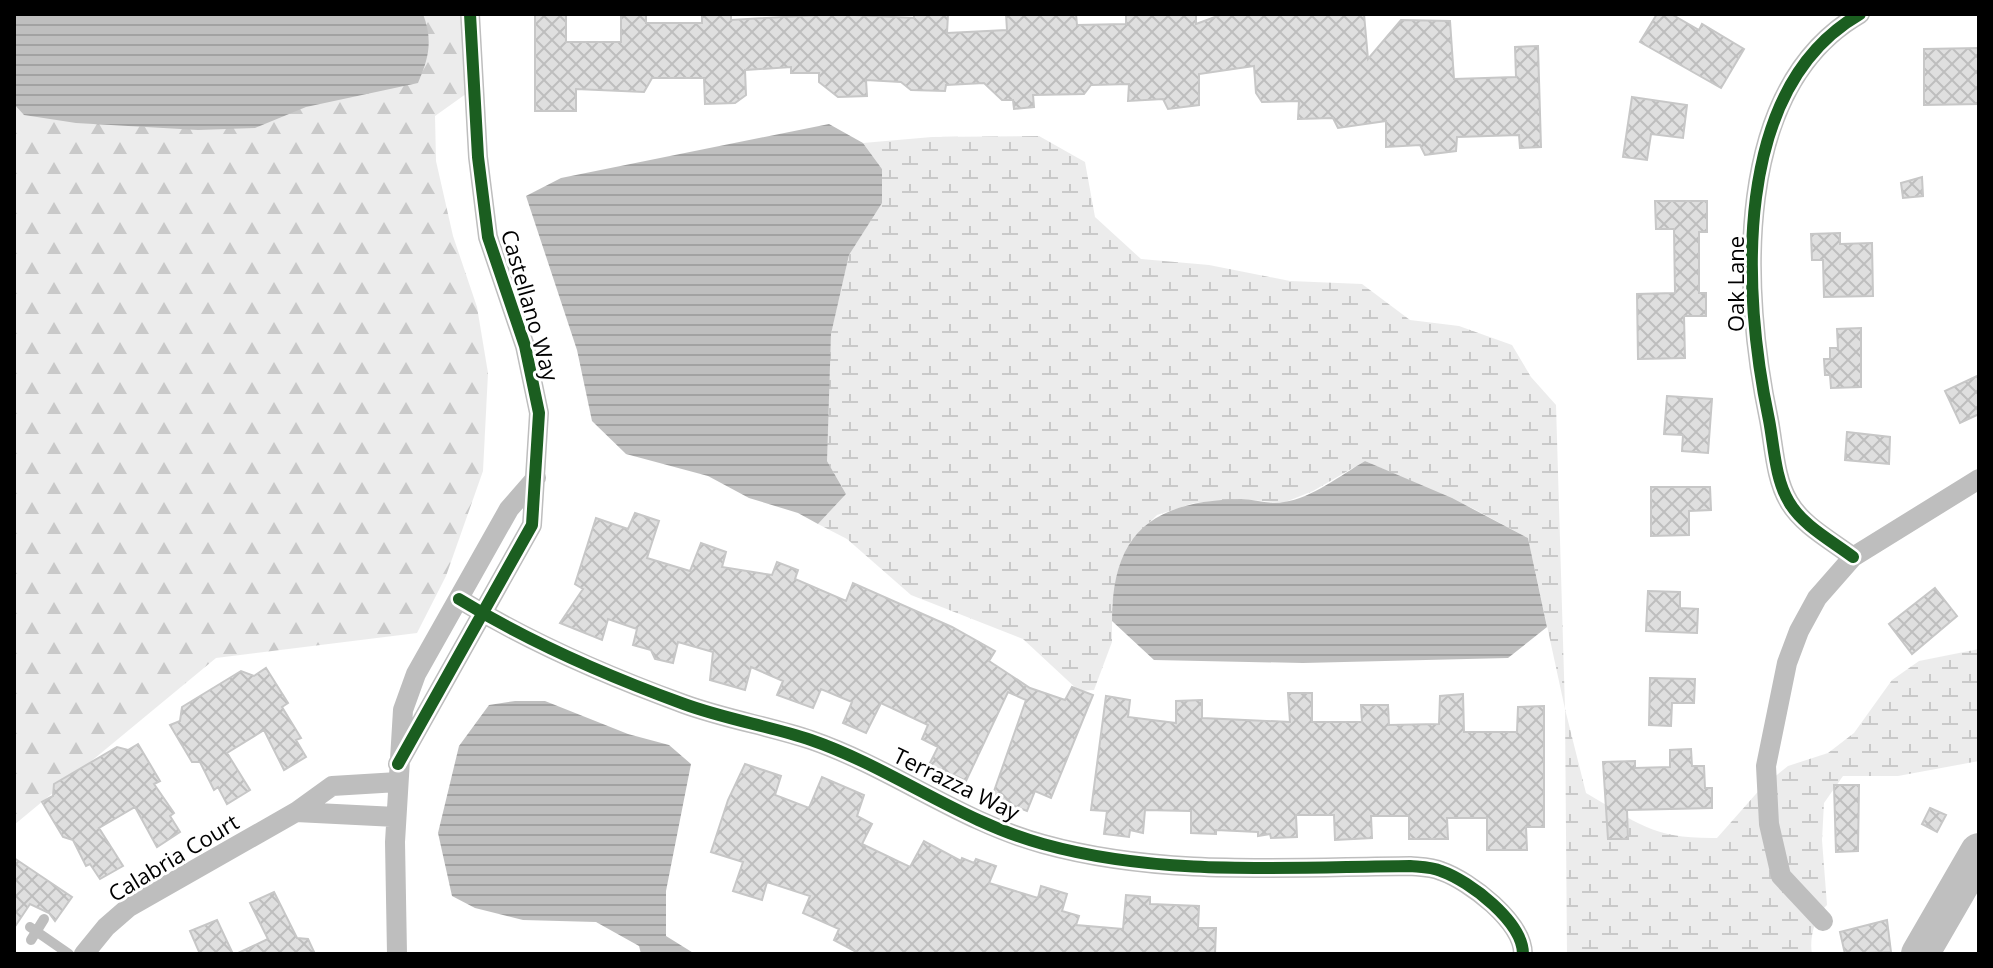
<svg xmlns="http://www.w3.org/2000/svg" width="1993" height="968" font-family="'Open Sans',sans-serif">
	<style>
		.forest { fill: url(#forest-firs) }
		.wetland { fill: url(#wetland-marsh) }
		.water { fill: url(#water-rules) }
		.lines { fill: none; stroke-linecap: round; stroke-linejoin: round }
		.river { stroke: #bfbfbf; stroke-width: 38 }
		.building { fill: url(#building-cross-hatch); stroke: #c7c7c7; stroke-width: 2 }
		.lane { stroke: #bebebe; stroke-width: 10 }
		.street { stroke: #bebebe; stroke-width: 20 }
		.cycleway-casing { stroke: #fff; stroke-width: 17 }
		.cycleway { stroke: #1b5e20; stroke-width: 12 }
		.labels { text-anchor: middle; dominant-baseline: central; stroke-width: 6; stroke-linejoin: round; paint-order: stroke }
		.street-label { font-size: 22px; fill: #000; stroke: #fff }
	</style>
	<defs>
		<pattern id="forest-firs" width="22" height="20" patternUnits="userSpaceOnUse" patternTransform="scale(2)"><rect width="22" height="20" fill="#ececec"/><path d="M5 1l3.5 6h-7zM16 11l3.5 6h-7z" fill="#c9c9c9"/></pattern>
		<pattern id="wetland-marsh" width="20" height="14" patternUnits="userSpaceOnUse" patternTransform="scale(2)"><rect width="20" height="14" fill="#ececec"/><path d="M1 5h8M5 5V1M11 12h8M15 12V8" fill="none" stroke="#c9c9c9"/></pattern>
		<pattern id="water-rules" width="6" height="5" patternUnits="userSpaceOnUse" patternTransform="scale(2)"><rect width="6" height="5" fill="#bfbfbf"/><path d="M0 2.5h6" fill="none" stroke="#a2a2a2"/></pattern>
		<pattern id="building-cross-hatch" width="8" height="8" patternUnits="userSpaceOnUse" patternTransform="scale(2)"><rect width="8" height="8" fill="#dfdfdf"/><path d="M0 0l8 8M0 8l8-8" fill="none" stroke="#bebebe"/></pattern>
	</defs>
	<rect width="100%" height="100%" fill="#fff"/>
	<path class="forest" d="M14 14H465L477 86 435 116 436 161 453 236 477 307 488 373 483 471 446 576 417 633 216 658 14 825Z"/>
	<path class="wetland" d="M1039 136 1085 162 1095 217 1141 259 1209 265 1290 281 1362 284 1410 320 1459 326 1512 345 1531 377 1556 405 1565 709 1586 793C1639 824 1654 839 1717 838L1763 786 1788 766 1828 753 1854 733 1892 680 1919 661 1979 649V761L1898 776H1843L1824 803 1822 840 1827 905C1815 915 1809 939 1812 954H1567L1565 709 1528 538 1474 509 1365 461 1313 491 1283 503 1242 499 1194 503 1157 515 1131 541 1112 604V642L1094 690 1079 691 1023 639 911 595 847 539 818 524 846 494 827 461V382L831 333 849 255 882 202V169L863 143 932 137Z"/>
	<path class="water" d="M18 14H423C433 40 429 58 418 83L306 107 255 128 198 130 76 123 24 115 14 104V18Z
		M829 124 863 143 882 169V203L849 255 831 334 827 461 846 494 818 524 798 513 749 498 708 476 626 454 592 421 577 350 526 196 561 178Z
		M1365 461 1452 498 1528 538 1547 627 1508 658 1303 663 1154 660 1112 621C1112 531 1154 501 1241 499 1255 499 1270 505 1284 502 1312 498 1341 475 1365 461Z
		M515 701H545L628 734 669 745 691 764 666 891V936L695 954H641L639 946 596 922 523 920 475 908 452 896 438 833 459 746 489 705Z"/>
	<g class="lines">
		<path class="river" d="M1920 954 1979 852"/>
	</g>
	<path class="building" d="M535 14H566V42H621V14H646V23H702V14H731V20L834 14 914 18V14H948L947 33 1007 30 1006 14H1076L1077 25 1126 24V14H1196V24L1223 14H1364L1368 59 1401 20 1450 21 1454 79 1516 77 1515 47 1538 46 1541 147 1520 148 1519 135 1457 137 1456 151 1425 155 1420 145 1386 147V121L1338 128 1333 118 1298 119 1299 101 1262 102 1256 93 1254 66 1199 74V105L1168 109 1163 99 1128 101 1129 84 1091 85 1084 94 1033 95 1034 107 1014 109 1013 100H1002L984 83 946 85 945 91 911 90 901 82 866 80 867 96 838 97 819 82V73H791V67L745 70 746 95 735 103 705 104 704 78H652L644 92 576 89V111H535Z
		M1657 14H1671L1699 30 1702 24 1744 49 1721 88 1640 42Z
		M1979 48V104L1924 105V49Z
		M1632 97 1687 105 1683 138 1651 134 1647 160 1623 157Z
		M1922 177 1923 196 1903 198 1901 183Z
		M1655 201H1707V232H1699V293H1706V316H1684L1685 358 1638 359 1637 294 1675 293 1674 229H1656Z
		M1840 233V244L1872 243 1873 296 1824 297 1823 260H1812L1811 234Z
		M1861 328V387L1831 388 1830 375H1825L1824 359H1830V348H1838L1837 329Z
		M1979 375V414L1960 423 1945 391Z
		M1667 396 1712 399 1708 453 1682 451 1683 435 1664 434Z
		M1847 432 1890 437 1889 464 1845 460Z
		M1651 487H1710L1711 510 1689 511V535L1651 536Z
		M635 513 659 521 647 558 690 571 701 543 726 552 722 567 772 575 777 562 798 570 795 579 846 601 853 583 952 627 995 651 989 661 1030 688 1065 700 1072 687 1093 695 1051 798 1035 791 1027 811 992 797 1026 700 1008 692 966 781 954 775 952 780 928 767 938 747 922 739 928 725 881 703 866 733 843 723 852 702 821 689 813 708 777 695 783 681 751 667 745 690 710 680 713 652 678 642 673 663 655 659 651 650 633 645 637 629 608 619 602 640 560 623 583 589 575 584 596 518 628 529Z
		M1935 588 1957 616 1912 654 1889 624Z
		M1648 591 1680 592V608L1698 609 1697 633 1646 631Z
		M266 668 288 703 282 707 301 738 296 740 306 757 284 770 264 730 227 753 250 790 227 804 218 787 214 790 200 762H192L170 725 180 721 182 707 241 671 254 676Z
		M1650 678 1695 679 1694 703H1672L1671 726 1649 725Z
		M1288 693H1312V722H1362L1361 705H1388L1389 725 1439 724 1440 696 1463 694 1464 732H1517L1518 707 1544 706V827H1526L1527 850H1487V818H1447L1448 839H1409V816H1371L1372 838 1335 840 1334 815H1296L1297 837 1271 838 1270 834 1258 836V832L1216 830V834L1191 833V811L1145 810 1143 833 1130 830 1129 837 1104 834 1107 811 1091 810 1106 696 1130 700 1128 717 1176 723V701L1202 700V718L1290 722Z
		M138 744 160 781 154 784 174 813 170 816 180 832 157 847 135 807 99 828 123 866 100 879 90 864 86 866 73 840 63 837 42 802 53 796 54 784 117 747 128 750Z
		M1691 749 1692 766H1704L1705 788H1712V808L1627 810 1628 839H1608L1603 762 1635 761V768L1670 767V750Z
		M745 764 781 776 775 795 809 808 822 777 864 795 857 816 872 824 862 844 910 867 924 841 961 861 962 858 974 863 976 859 996 866 989 883 1038 898 1041 886 1067 894 1062 911 1079 916 1076 925 1123 929 1126 895 1150 897V904L1199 906 1198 928H1216L1215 954H860L834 940 839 929 803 913 810 896 767 882 762 900 733 891 743 862 711 852 728 800Z
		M1834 785H1859L1858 851 1836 852Z
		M1930 808 1946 815 1937 832 1922 824Z
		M14 858 72 897 55 921 49 913 30 904 14 928Z
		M274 892 297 938 308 939 315 954H236L268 939 250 903Z
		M217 920 233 954H200L190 931Z
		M1887 920 1891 952 1845 954 1840 932Z"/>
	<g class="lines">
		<path class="lane" d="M30 927 69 954
			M31 940 44 919"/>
		<path class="street" d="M1853 557C1832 541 1802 525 1789 502 1775 479 1774 446 1769 420 1742 293 1731 88 1860 14
			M459 599C529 642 607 676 684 704 725 719 769 726 811 740 892 768 961 822 1043 844 1162 877 1288 867 1410 866 1420 867 1432 867 1441 871 1470 881 1523 922 1523 954
			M398 764 532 525 539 413 525 346 488 237 478 157 470 14
			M296 812 396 817
			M1823 921 1781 876 1769 824 1766 766 1787 663 1799 631 1817 598 1853 557 1979 479
			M84 954 106 927 129 907 296 812 332 786 398 782
			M397 954 395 842 403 710 416 674 509 509 536 478"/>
		<defs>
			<path id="cycleway" d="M1853 557C1832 541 1802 525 1789 502 1775 479 1774 446 1769 420 1742 293 1731 88 1860 14
				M459 599C529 642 607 676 684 704 725 719 769 726 811 740 892 768 961 822 1043 844 1162 877 1288 867 1410 866 1420 867 1432 867 1441 871 1470 881 1523 922 1523 954
				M398 764 532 525 539 413 525 346 488 237 478 157 470 14"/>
		</defs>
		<use href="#cycleway" class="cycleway-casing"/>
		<use href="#cycleway" class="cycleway"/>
	</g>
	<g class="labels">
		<g class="street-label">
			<text transform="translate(1735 284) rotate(-90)">Oak Lane</text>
			<text transform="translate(531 305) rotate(74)">Castellano Way</text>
			<text transform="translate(957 783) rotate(26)">Terrazza Way</text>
			<text transform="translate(173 857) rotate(-31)">Calabria Court</text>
		</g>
	</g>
	<rect width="1993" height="968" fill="none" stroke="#000000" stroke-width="32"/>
</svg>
